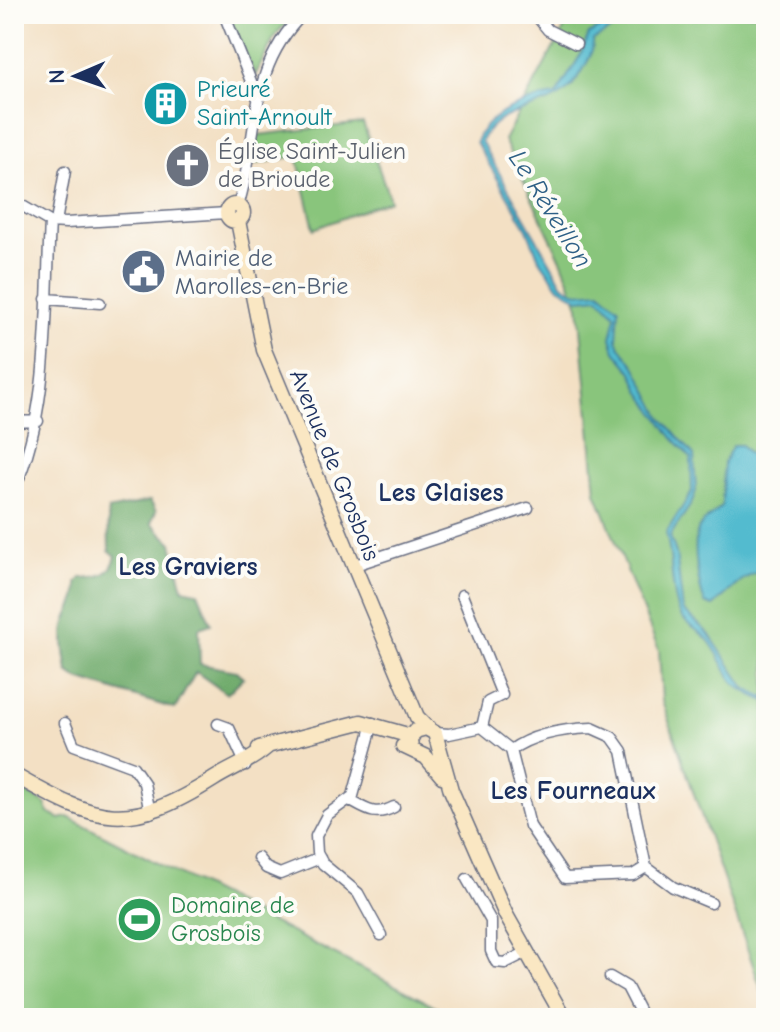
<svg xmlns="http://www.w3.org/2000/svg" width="780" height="1032" font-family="'Comic Neue',sans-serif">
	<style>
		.green { fill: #89c57b; stroke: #527a6c; stroke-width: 2 }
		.forest { fill: #6eaa6b; stroke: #446c64; stroke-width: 2 }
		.water { fill: #52bbcf; stroke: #367596; stroke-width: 2 }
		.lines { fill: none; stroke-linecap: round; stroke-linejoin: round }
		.street-casing { stroke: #676d82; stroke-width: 13 }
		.secondary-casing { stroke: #676d82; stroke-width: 17 }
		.street { stroke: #fff; stroke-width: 10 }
		.secondary { stroke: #fae7c3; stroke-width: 14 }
		.labels { text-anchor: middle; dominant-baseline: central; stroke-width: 8; stroke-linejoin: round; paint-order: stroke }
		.culture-label { font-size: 24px; fill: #0d838f; stroke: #fdfcf7; text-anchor: start }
		.worship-label { font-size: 24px; fill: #5b616d; stroke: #fdfcf7; text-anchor: start }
		.service-label { font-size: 24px; fill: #4e5e75; stroke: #fdfcf7; text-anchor: start }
		.street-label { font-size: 24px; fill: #1b2f5e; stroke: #fdfcf7 }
		.leisure-label { font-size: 24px; fill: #27864d; stroke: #fdfcf7; text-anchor: start }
		.water-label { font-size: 26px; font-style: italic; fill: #2e6086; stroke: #fdfcf7 }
		.neighbourhood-label { font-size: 26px; font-weight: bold; fill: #1b2f5e; stroke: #fdfcf7 }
	</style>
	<rect width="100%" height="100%" fill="#fdfcf7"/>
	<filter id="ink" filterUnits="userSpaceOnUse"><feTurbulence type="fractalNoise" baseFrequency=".0125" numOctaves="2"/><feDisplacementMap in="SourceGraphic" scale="16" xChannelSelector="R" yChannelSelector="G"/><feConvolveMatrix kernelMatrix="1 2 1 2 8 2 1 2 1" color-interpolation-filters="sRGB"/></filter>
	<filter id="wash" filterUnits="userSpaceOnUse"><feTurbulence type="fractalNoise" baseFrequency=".006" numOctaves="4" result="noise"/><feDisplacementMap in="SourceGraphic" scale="32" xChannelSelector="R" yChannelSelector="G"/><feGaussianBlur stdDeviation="1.8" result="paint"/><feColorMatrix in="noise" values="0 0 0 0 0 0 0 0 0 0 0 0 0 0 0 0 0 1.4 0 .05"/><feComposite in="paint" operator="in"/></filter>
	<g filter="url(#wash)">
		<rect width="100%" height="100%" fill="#f3e0c4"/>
		<path class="green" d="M227 14H296L276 34 255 76Z
			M572 14H766V1003L662 701 659 651 596 492 579 306 562 262 504 140Z
			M363 123 390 200 314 229 297 156 251 165 258 135Z
			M14 786 46 804 48 813 60 819 68 817 458 1018H14Z"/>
		<path class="forest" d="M150 501 156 511 151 523 172 543 183 589 198 592 211 624 199 628 200 664 236 671 244 677 227 694 196 672 175 709 78 679 68 672C66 657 62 641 65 626 68 611 80 600 77 583L81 578C99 577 111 576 116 556L109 550 108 510Z"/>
		<path class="water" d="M626 14H639L593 40C594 50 588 61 583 70 557 120 502 98 481 141L563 285 578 293 600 291 619 308 617 339 620 347 635 366 662 418 694 455 696 491 691 504 670 536 676 553 683 610 709 634 745 688 766 698V701C721 683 733 673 709 641 700 629 684 626 679 611 670 587 673 558 666 533L692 492 691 458 672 437 640 391 632 372 615 351 611 338 616 315 599 297 579 299 559 287 539 259 527 229 476 142C486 113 528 99 556 95L580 56 589 34Z
			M733 445H741L766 471V567L742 580 713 606 705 603C699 587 691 545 699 528 703 520 715 513 722 506L724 462Z"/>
	</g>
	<g filter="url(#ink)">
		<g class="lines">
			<defs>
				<path id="street" d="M224 14 258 99
					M535 14 548 30 576 44
					M14 201 50 222 66 223 227 213
					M238 206C260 136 246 70 303 14
					M56 222 65 171
					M46 299 100 303
					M14 422 38 421
					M14 490C51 406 45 312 50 222
					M352 566 528 508
					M462 595 502 695 488 702 482 727
					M65 723 74 745 133 767 144 783 150 813
					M373 723 353 796 327 815 316 836 317 853 323 864 358 893 381 935
					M218 724 229 728 246 765
					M592 728 612 737 622 751 646 867 633 875 565 878 530 826 511 750C533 734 566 729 592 728Z
					M435 733 449 734 482 727 511 750
					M349 800C367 810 375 817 394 807
					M258 858 266 868 280 874 320 858
					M646 867 673 887 711 903
					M467 879 491 921V951L496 962 505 963 525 953
					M610 977 627 987 643 1018"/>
				<path id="secondary" d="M227 213a8 8 0 1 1 16 0a8 8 0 1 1-16 0Z
					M238 221 264 350 417 717 429 729
					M403 746 426 757 442 776
					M259 748 361 722 411 736
					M411 749 410 740 415 731 426 728 435 733 451 790 506 915 564 1018
					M14 775C99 824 128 833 214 779 233 767 250 762 267 747"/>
			</defs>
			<use href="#street" class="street-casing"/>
			<use href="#secondary" class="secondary-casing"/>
			<use href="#street" class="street"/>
			<use href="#secondary" class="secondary"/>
		</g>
	</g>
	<defs>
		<symbol id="building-disc" viewBox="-11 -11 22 22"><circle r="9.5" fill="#0f9aa8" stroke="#fdfcf7"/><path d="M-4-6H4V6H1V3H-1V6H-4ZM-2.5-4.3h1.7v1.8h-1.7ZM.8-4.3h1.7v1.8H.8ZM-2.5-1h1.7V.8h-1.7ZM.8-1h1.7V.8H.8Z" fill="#fff"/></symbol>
		<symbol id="church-disc" viewBox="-11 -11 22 22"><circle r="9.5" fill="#6b7280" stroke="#fdfcf7"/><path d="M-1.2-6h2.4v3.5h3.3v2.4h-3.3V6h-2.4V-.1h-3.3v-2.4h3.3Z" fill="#fff"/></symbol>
		<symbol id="civic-disc" viewBox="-11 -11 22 22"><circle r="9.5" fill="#5c6f8a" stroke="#fdfcf7"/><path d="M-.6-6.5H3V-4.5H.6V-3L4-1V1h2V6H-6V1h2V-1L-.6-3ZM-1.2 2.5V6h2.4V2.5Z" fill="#fff"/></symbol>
		<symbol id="stadium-disc" viewBox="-11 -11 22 22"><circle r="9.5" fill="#2e9e5b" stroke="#fdfcf7"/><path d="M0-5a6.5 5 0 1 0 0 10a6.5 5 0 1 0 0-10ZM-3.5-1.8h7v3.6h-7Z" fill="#fff"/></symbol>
	</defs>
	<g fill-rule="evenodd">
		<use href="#building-disc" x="140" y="78" width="51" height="51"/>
		<use href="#church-disc" x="162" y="140" width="51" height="51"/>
		<use href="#civic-disc" x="118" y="246" width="51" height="51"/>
		<use href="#stadium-disc" x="114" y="894" width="51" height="51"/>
	</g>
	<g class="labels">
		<g class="culture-label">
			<text x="197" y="89">Prieuré<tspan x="197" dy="28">Saint-Arnoult</tspan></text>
		</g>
		<g class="worship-label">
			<text x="218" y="151">Église Saint-Julien<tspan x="218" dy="28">de Brioude</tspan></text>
		</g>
		<g class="service-label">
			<text x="175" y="258">Mairie de<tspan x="175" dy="28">Marolles-en-Brie</tspan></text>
		</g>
		<g class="street-label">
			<text transform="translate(335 465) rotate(68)">Avenue de Grosbois</text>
		</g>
		<g class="leisure-label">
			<text x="171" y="905">Domaine de<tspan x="171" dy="28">Grosbois</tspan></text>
		</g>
		<g class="water-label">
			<text transform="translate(550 209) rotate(58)">Le Réveillon</text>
		</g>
		<g class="neighbourhood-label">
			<text x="441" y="493">Les Glaises</text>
			<text x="188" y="567">Les Graviers</text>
			<text x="573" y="791">Les Fourneaux</text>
		</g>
	</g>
	<rect width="780" height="1032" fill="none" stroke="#fdfcf7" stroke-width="48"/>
	<g transform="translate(76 76) rotate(268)" stroke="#fdfcf7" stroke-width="6" paint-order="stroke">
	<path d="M0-6L14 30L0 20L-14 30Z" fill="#1b2f5e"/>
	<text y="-12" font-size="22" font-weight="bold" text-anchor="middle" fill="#1b2f5e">N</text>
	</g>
</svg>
